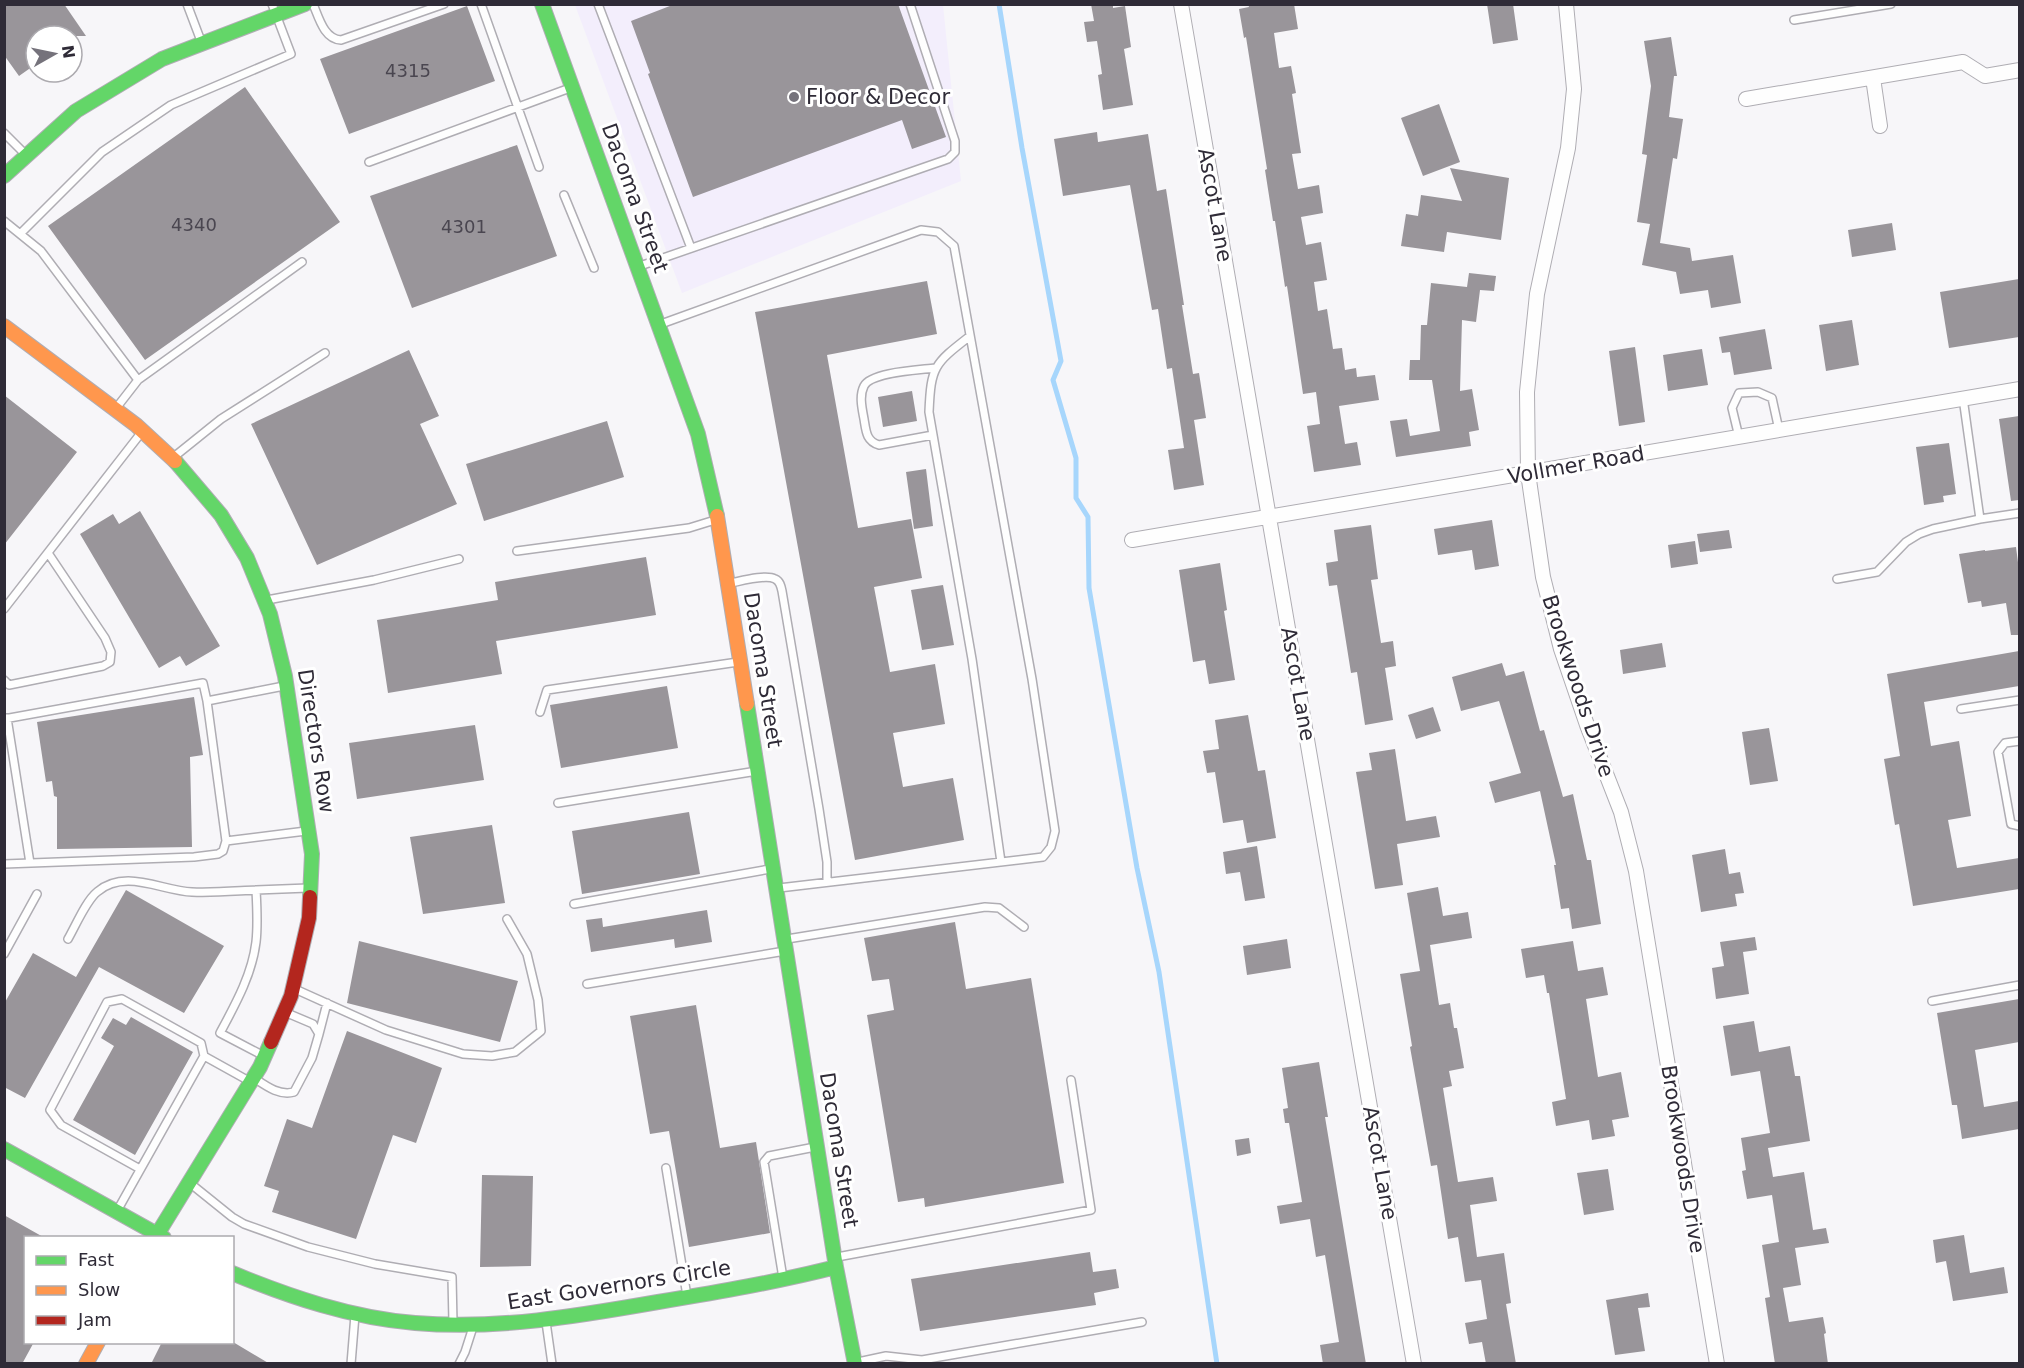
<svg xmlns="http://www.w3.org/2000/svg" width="2024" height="1368" font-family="'DejaVu Sans',sans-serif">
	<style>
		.built { fill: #f3eefc }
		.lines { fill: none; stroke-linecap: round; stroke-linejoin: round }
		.stream { stroke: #a7d6fc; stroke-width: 5 }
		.building { fill: #99959a }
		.lane-casing { stroke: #afadb3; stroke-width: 10 }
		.street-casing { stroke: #afadb3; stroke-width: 16 }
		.fast-casing { stroke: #afadb3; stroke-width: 16 }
		.slow-casing { stroke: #afadb3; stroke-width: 16 }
		.jam-casing { stroke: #afadb3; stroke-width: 16 }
		.lane { stroke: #fefefe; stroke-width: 7 }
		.street { stroke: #fefefe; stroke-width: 14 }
		.fast { stroke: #63d668; stroke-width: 14 }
		.slow { stroke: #ff974d; stroke-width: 14 }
		.jam { stroke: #b3261e; stroke-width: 14 }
		.poi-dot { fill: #75727b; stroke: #fff; stroke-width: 2 }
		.labels { text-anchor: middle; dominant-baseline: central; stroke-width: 6; stroke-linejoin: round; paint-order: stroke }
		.number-label { font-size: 18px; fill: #4a4650 }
		.poi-label { font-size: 21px; fill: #2f2b37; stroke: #fff; text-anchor: start }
		.street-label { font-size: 21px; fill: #2f2b37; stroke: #fff }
	</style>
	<rect width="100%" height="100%" fill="#f7f6f9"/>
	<path class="built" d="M575 5H943L961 181 682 293Z"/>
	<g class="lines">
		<path class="stream" d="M999 4 1022 148 1061 361 1053 380 1076 458V498L1088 517 1089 588 1137 868 1159 972 1217 1364"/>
	</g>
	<path class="building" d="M4 4H64L86 36H36V64L19 76 4 55Z
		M675 4H898L946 137 912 149 902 120 693 197 648 74 650 73 631 21Z
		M1091 4H1113V8L1125 6 1131 47 1124 49 1133 105 1103 110 1098 75 1102 74 1097 41 1087 42 1084 22 1094 21Z
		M1248 4H1294L1298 29 1274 33 1279 68 1291 66 1296 93 1292 94 1301 153 1292 154 1298 189 1319 185 1323 213 1301 217 1306 245 1321 242 1327 280 1314 282 1318 311 1327 309 1333 349 1342 348 1345 370 1356 368 1357 377 1375 375 1379 400 1339 406 1345 444 1357 442 1361 465 1314 472 1307 426 1320 424 1316 392 1303 394 1287 286 1285 287 1275 221H1273L1265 170 1267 169 1246 37 1244 38 1239 9 1249 7Z
		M1487 4H1513L1518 40 1493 44Z
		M467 6 495 81 349 134 320 59Z
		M1671 37 1677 76H1674L1669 117 1683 119 1677 159 1673 158 1660 243 1690 248 1692 261 1733 255 1741 303 1711 308 1708 290 1680 294 1676 272 1642 265 1650 224 1637 222 1647 155 1642 154 1651 86 1644 41Z
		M245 87 340 222 145 360 48 226Z
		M1439 104 1460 162 1423 176 1401 118Z
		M1097 132 1098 142 1148 134 1157 191 1166 189 1184 305H1182L1193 374 1199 373 1206 418 1194 420 1204 485 1174 490 1168 450 1184 448 1172 368 1167 369 1158 309 1152 310 1130 185 1063 196 1054 139Z
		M517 145 557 256 412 308 370 196Z
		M1450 168 1509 178 1501 240 1447 232 1444 252 1401 246 1406 214 1418 216 1421 195 1462 201Z
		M1892 223 1896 250 1852 257 1848 230Z
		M1469 273 1496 276 1494 291 1480 290 1476 322 1462 320 1460 391 1472 389 1479 430 1469 432 1471 446 1396 457 1390 421 1407 419 1410 436 1440 431 1432 380H1409L1410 360H1420L1421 325H1427L1431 283 1467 287Z
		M2019 279V337L1949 348 1940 292Z
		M927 281 937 334 827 355 858 528 911 519 922 578 874 587 890 672 935 664 945 724 893 733 903 787 953 778 964 840 855 860 755 312Z
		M1852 320 1859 365 1826 371 1819 325Z
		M1765 329 1772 369 1734 375 1730 352 1722 353 1719 337Z
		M1635 347 1645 422 1619 426 1609 351Z
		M1702 349 1708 385 1668 391 1663 355Z
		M409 350 439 416 420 424 457 504 317 565 251 424Z
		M912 391 917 421 883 427 878 397Z
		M4 395 77 452 4 545Z
		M2019 416V500L2011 501 1999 419Z
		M607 421 624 477 484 521 466 464Z
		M1949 443 1956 494 1943 496 1944 502 1924 505 1916 447Z
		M926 469 933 526 914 529 906 472Z
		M140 511 220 646 186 666 180 656 159 668 80 534 113 514 119 524Z
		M1492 520 1499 566 1475 570 1472 550 1438 555 1434 529Z
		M1371 525 1378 579 1371 580 1381 643 1393 641 1396 666 1385 668 1393 720 1365 725 1357 672 1351 673 1337 585 1329 586 1326 563 1338 561 1334 530Z
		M1729 530 1732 548 1700 552 1697 534Z
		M1695 541 1698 564 1671 568 1668 545Z
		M2016 547 2019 570V635H2011L2006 603 1982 607 1981 601 1968 603 1959 554 1985 550V551Z
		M646 557 656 615 496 641 502 674 388 693 377 620 498 600 495 582Z
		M1220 563 1227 610 1224 611 1235 680 1209 684 1205 660 1193 662 1179 570Z
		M943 585 954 645 922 650 911 590Z
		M1662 643 1666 667 1623 674 1620 650Z
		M2019 651V686L1924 702 1931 746 1959 741 1971 816 1948 820 1957 868 2019 858V889L1913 906 1899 824 1895 825 1884 759 1900 756 1887 674Z
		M1502 663 1506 676 1524 671 1540 731 1544 730 1563 797 1573 794 1587 860H1591L1601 924 1572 929 1569 908 1561 909 1554 865H1556L1540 791 1495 803 1489 782 1521 773 1499 701 1461 711 1452 677Z
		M667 686 678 748 561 768 550 705Z
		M194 697 203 755 190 757 192 847 57 849V797L54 796 52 781 46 782 37 722Z
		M1433 707 1441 731 1416 739 1408 715Z
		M1248 715 1258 771 1265 770 1276 838 1247 843 1243 820 1223 823 1215 772 1207 773 1203 751 1219 749 1215 720Z
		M475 725 484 780 357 799 349 743Z
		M1769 728 1778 781 1750 785 1742 732Z
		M1395 749 1406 821 1436 816 1440 837 1397 844 1403 885 1375 889 1356 772 1372 770 1369 753Z
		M689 812 700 874 582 894 572 831Z
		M492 825 505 903 423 914 410 837Z
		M1257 846 1265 898 1245 901 1240 872 1226 874 1223 852Z
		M1725 849 1729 874 1740 872 1744 893 1735 894 1737 906 1701 912 1692 855Z
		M1438 887 1443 916 1468 912 1472 938 1430 945 1439 1005 1450 1003 1454 1028H1457L1464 1068 1449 1071 1452 1086 1443 1088 1458 1182 1493 1177 1497 1201 1470 1205 1477 1257 1504 1253 1511 1303 1506 1304 1516 1364H1486L1482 1342 1469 1344 1465 1323 1487 1319 1481 1280 1465 1282 1458 1237 1448 1239 1437 1165 1431 1166 1410 1047 1412 1046 1400 974 1420 971 1407 893Z
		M126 890 224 946 184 1013 99 967 25 1098 4 1087V1004L33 953 76 977Z
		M707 910 712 942 675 948 674 939 591 952 586 920 602 918 603 927Z
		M955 922 966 989 1031 978 1064 1183 925 1207 924 1198 898 1202 867 1015 894 1010 889 979 872 981 864 938Z
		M1755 937 1757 950 1743 952 1749 994 1716 999 1712 968 1724 966 1720 942Z
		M1287 939 1291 968 1247 975 1243 946Z
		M359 941 518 981 500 1042 347 1003Z
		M1573 941 1578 971 1603 967 1608 995 1586 999 1598 1077 1621 1072 1629 1117 1612 1120 1615 1136 1592 1140 1589 1120 1556 1126 1552 1102 1566 1099 1549 993H1547L1544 975 1526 978 1521 949Z
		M2019 999V1042L1975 1050 1984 1107 2019 1101V1129L1962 1139 1957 1105H1952L1937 1013Z
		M696 1005 720 1148 756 1142 770 1233 689 1247 669 1131 650 1134 630 1016Z
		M131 1017 193 1052 135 1155 73 1120 114 1046 101 1038 113 1018 126 1025Z
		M1754 1021 1759 1052 1790 1046 1795 1076H1800L1810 1141 1768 1148 1773 1177 1804 1172 1813 1230 1826 1228 1829 1243 1795 1248 1801 1285 1783 1288 1789 1322 1823 1317 1826 1333 1824 1334 1828 1364H1775L1765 1298 1770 1297 1762 1245 1779 1242 1772 1195 1747 1199 1742 1171 1746 1170 1741 1138 1770 1133 1760 1071 1731 1076 1723 1026Z
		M347 1031 442 1068 416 1143 393 1135 356 1239 272 1212 279 1191 264 1186 287 1119 312 1128Z
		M1319 1062 1328 1117H1325L1366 1364H1323L1320 1345 1339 1342 1325 1255 1316 1257 1310 1219 1280 1224 1277 1206 1302 1202 1289 1123H1285L1283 1109 1288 1108 1282 1068Z
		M1249 1138 1251 1153 1237 1156 1235 1140Z
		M1608 1169 1614 1210 1584 1215 1577 1173Z
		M482 1175 533 1176 531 1266 480 1267Z
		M4 1215 45 1238H26V1342H34L22 1364H4Z
		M1964 1235 1970 1273 2004 1267 2008 1293 1953 1301 1946 1261 1936 1263 1933 1240Z
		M1090 1252 1093 1272 1116 1269 1119 1288 1094 1293 1096 1305 920 1331 911 1279Z
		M1648 1293 1650 1307 1638 1308 1645 1351 1615 1355 1606 1300Z
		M162 1342H233L270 1364H151Z"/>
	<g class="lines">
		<defs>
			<path id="lane" d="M187 4 201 41
				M313 4C319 18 324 39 341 40L444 4
				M481 4 539 167
				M598 4 691 248
				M1794 20 1891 4
				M4 133 26 155
				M369 162 570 88
				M564 195 594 268
				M4 221 41 251 138 380
				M20 234 102 152 171 105 291 54 272 4
				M640 266 948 159 955 152V141L910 4
				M661 324 921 230 938 232 954 246 1032 679 1055 831 1051 847 1043 857 779 888
				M970 336C934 364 931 366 929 412L972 659 1001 862
				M1963 398 1980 519 2020 513
				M117 407 138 380 302 262
				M933 435 879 445C866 441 866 431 864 419 862 408 859 396 864 386 871 372 920 370 935 368
				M1739 437 1732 408 1739 393 1758 392 1772 398 1779 430
				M175 456 221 419 325 353
				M517 551 689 528 715 520
				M1837 579 1877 572 1906 542 1919 534 1933 529 1980 519
				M731 583C741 581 766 574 775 579 780 581 781 586 782 591L819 809 827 862V882
				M267 600 374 580 459 559
				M4 609 141 433
				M4 680 9 685 103 666 110 662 111 652 105 638 48 553
				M284 686 207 701 226 841 306 831
				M1961 709 2020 700
				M540 712 547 690 738 662
				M7 718 30 863
				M4 719 203 683 207 701
				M2020 741 2005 743 1998 752 2011 824 2020 826
				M558 803 757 771
				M4 864 194 857 218 854 223 851 226 841
				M574 904 770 869
				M68 939C76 925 86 901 97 892 125 868 162 891 192 892 213 893 235 891 256 890
				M787 939 985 907 999 908 1024 927
				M4 954 37 894
				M587 984 785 951
				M295 989 386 1030 463 1054 492 1056 515 1052 541 1031 538 1000 527 954 507 919
				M1932 1001 2020 985
				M319 1034 327 1003
				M262 1055 220 1033C235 1005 252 975 256 942 258 925 257 908 256 890L308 888
				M254 1078C266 1086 279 1096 294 1092L312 1058 319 1034 313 1024 287 1013
				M666 1168 687 1296
				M140 1169 61 1125 50 1110 107 1002 122 999 201 1043 204 1056
				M191 1184 232 1217 244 1224 308 1247 375 1264 452 1277 453 1323
				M117 1211 204 1056 249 1081
				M837 1257 1091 1210 1071 1080
				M783 1278 764 1162 769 1156 815 1147
				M546 1322 552 1364
				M858 1362 886 1356 922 1360 1142 1322
				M351 1364 355 1315
				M459 1364 465 1352 473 1327"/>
			<path id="street" d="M1181 4 1414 1364
				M1566 4 1574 89 1568 148 1537 294 1527 392 1528 473 1543 577 1561 649 1587 725 1621 812 1636 871 1717 1364
				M1873 78 1880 126
				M1746 99 1963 62 1985 76 2020 70
				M1132 540 2020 389"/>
			<path id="fast" d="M542 4 698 434 717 516
				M4 176 76 111 162 59 305 4
				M175 461 221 515 247 558 270 614 285 676 312 854 310 897
				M747 704 836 1267 855 1364
				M4 1149 164 1238
				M155 1238 260 1067 271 1042
				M232 1273C290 1297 352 1318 415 1323 497 1330 578 1316 658 1302 718 1292 777 1282 836 1267"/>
			<path id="slow" d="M4 326 136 425 175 461
				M717 516 747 704
				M86 1364 98 1342"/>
			<path id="jam" d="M271 1042 291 996 309 918 310 897"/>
		</defs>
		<use href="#lane" class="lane-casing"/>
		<use href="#street" class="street-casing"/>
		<use href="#fast" class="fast-casing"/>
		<use href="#slow" class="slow-casing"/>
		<use href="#jam" class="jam-casing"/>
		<use href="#lane" class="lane"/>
		<use href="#street" class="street"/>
		<use href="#fast" class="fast"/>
		<use href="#slow" class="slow"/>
		<use href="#jam" class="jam"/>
	</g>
	<circle class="poi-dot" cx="794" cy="97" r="6"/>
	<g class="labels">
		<g class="number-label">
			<text x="408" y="70">4315</text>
			<text x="194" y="224">4340</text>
			<text x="464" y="226">4301</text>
		</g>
		<g class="poi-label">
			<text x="806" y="97">Floor &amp; Decor</text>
		</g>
		<g class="street-label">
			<text transform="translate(635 198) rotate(70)">Dacoma Street</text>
			<text transform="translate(1215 205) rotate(80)">Ascot Lane</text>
			<text transform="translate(1576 465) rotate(-10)">Vollmer Road</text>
			<text transform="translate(763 670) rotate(81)">Dacoma Street</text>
			<text transform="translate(1298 684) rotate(80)">Ascot Lane</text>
			<text transform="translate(1578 686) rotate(72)">Brookwoods Drive</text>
			<text transform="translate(316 741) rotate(81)">Directors Row</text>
			<text transform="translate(839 1150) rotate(81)">Dacoma Street</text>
			<text transform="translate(1683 1159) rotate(81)">Brookwoods Drive</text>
			<text transform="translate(1380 1163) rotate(80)">Ascot Lane</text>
			<text transform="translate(619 1285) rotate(-9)">East Governors Circle</text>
		</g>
	</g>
	<rect width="2024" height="1368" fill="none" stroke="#2f2b37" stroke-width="12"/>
	<rect x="24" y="1236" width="210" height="108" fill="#ffffff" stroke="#acaaaf" stroke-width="1.5"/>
	<rect x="36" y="1256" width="30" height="9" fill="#63d668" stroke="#acaaaf" stroke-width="1.5"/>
	<text x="78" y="1266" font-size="18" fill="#2f2b37">Fast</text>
	<rect x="36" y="1286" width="30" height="9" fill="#ff974d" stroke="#acaaaf" stroke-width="1.5"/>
	<text x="78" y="1296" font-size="18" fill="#2f2b37">Slow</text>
	<rect x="36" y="1316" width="30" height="9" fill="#b3261e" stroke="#acaaaf" stroke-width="1.5"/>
	<text x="78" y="1326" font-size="18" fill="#2f2b37">Jam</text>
	<g transform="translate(54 54) rotate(81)"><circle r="28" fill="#ffffff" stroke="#acaaaf" stroke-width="1.5"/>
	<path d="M0-4.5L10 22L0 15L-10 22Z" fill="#75727b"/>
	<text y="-9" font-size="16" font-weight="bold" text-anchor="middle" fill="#2f2b37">N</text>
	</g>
</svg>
